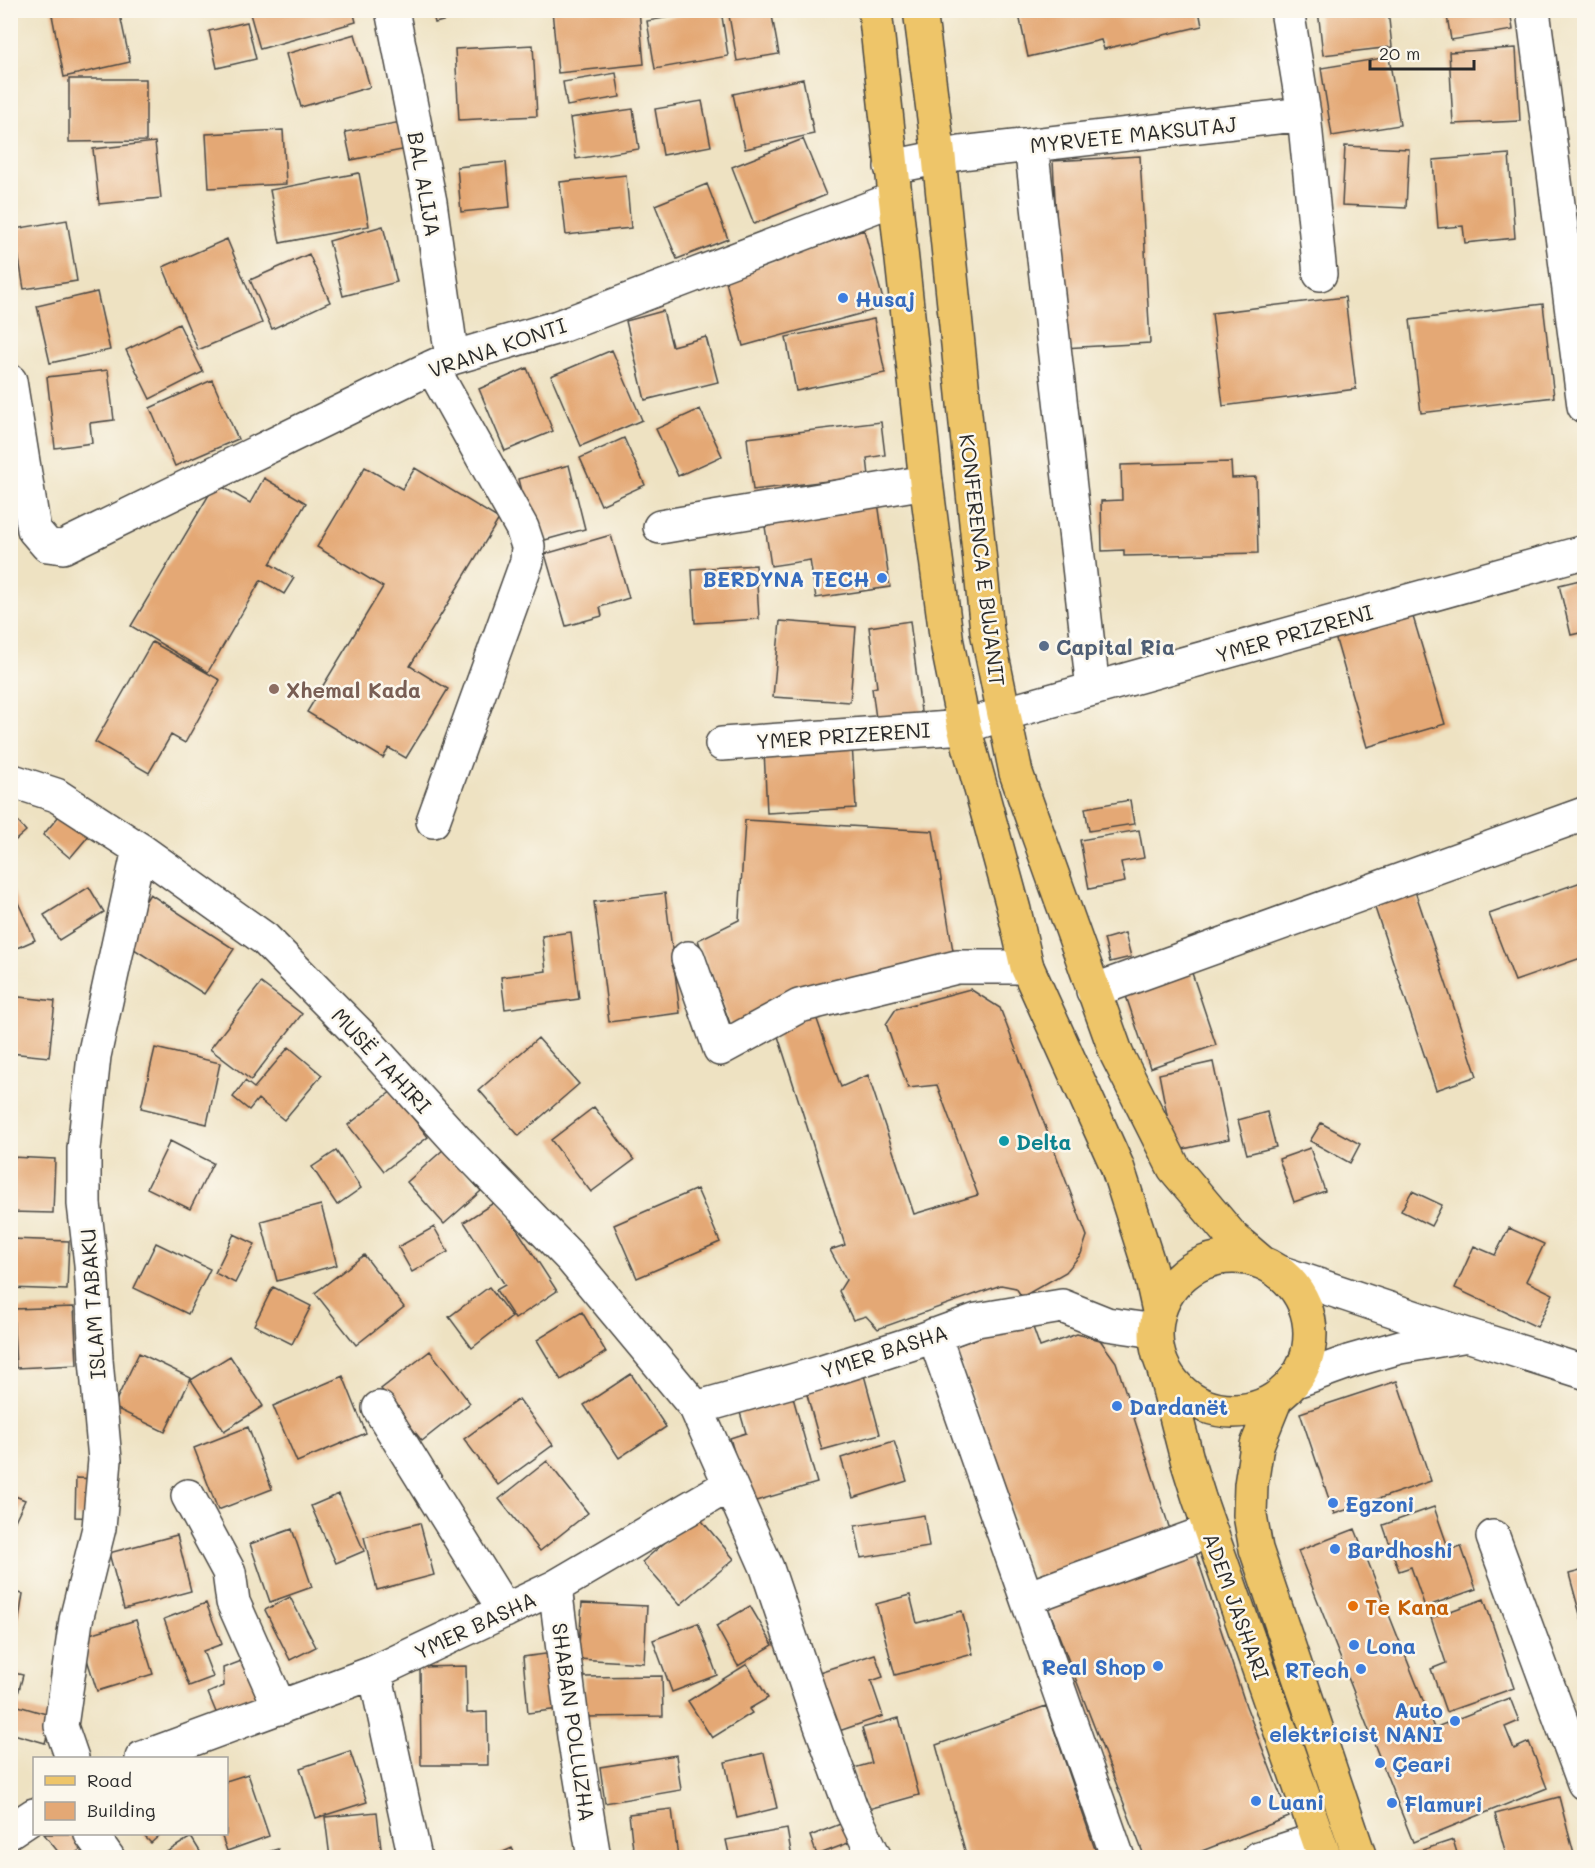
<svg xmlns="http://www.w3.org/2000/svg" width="1595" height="1868" font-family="Mali,sans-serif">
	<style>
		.building { fill: #e4a875 }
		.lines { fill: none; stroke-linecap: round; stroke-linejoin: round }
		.minor-casing { stroke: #484642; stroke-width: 36 }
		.major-casing { stroke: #484642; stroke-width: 36 }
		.minor { stroke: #fff; stroke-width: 33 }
		.major { stroke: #eec569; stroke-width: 33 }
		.shop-dot { fill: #3f7fe0; stroke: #fbf7ec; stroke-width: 2 }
		.service-dot { fill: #5c6f8a; stroke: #fbf7ec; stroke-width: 2 }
		.education-dot { fill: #8d6e63; stroke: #fbf7ec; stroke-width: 2 }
		.culture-dot { fill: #0f9aa8; stroke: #fbf7ec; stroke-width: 2 }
		.food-dot { fill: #e8710a; stroke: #fbf7ec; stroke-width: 2 }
		.labels { text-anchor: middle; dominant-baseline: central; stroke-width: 5; stroke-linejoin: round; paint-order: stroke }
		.street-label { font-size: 21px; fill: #2b2b2b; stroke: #fbf7ec }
		.shop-label { font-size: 21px; font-weight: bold; fill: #366cbe; stroke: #fbf7ec; text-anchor: start }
		.service-label { font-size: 21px; font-weight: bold; fill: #4e5e75; stroke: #fbf7ec; text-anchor: start }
		.education-label { font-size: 21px; font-weight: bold; fill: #785e54; stroke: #fbf7ec; text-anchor: start }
		.culture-label { font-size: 21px; font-weight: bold; fill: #0d838f; stroke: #fbf7ec; text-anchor: start }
		.food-label { font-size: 21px; font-weight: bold; fill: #c56008; stroke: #fbf7ec; text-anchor: start }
	</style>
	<rect width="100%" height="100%" fill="#fbf7ec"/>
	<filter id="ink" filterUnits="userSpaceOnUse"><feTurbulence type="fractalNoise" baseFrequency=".0167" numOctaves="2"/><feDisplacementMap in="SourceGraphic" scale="12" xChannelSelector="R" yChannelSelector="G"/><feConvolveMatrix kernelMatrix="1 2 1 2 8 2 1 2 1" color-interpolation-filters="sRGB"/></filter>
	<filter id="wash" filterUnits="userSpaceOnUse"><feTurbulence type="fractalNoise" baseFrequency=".008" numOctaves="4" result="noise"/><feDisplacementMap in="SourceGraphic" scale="24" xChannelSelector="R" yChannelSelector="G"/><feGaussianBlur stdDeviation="1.35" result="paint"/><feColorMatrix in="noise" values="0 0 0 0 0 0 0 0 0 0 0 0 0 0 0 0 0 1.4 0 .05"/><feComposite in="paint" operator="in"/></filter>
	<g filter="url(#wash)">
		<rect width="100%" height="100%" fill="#eee2c2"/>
		<g id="blocks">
			<path class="building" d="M51 10H119L130 62 64 77Z
				M249 10H353L356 22 260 49Z
				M432 10H481V11L435 23Z
				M552 10H639L644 64 558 73Z
				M709 10H721L728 56 655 69 647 21Z
				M728 10H771L779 54 737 61Z
				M1018 10H1199L1202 26 1104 49 1101 40 1028 57Z
				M1318 10H1388L1392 47 1323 55Z
				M1446 10H1510L1513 30 1451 40Z
				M247 22 256 59 217 68 209 31Z
				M355 34 370 87 301 107 286 54Z
				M533 45 537 116 459 120 455 49Z
				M1516 48 1520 121 1453 124 1449 52Z
				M1389 57 1400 125 1332 136 1321 68Z
				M616 73 620 97 567 106 563 82Z
				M69 79H146V141L69 142Z
				M803 79 814 134 745 149 733 94Z
				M702 101 711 146 663 155 655 109Z
				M633 109 639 149 576 159 570 118Z
				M401 122 407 149 351 160 345 132Z
				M283 130 286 184 209 188 206 134Z
				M803 139 826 195 754 224 732 167Z
				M155 142 161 198 99 204 93 149Z
				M1345 146 1409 149 1406 208 1342 205Z
				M1509 154 1515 238 1465 243 1463 226 1438 228 1433 160Z
				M1140 156 1150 343 1063 348 1053 161Z
				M506 162 510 207 461 212 457 167Z
				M359 173 369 226 280 243 270 190Z
				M626 175 631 228 566 235 560 182Z
				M707 184 728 239 677 259 655 205Z
				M67 220 77 281 24 289 14 229Z
				M383 226 397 282 343 296 329 241Z
				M864 230 885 307 743 346 725 278Z
				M227 239 262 323 198 350 163 267Z
				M309 254 330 302 272 329 250 280Z
				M97 292 110 350 50 363 37 306Z
				M1345 297 1356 389 1223 406 1212 313Z
				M1543 304 1554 397 1421 413 1410 320Z
				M663 311 672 346 706 337 718 382 645 400 626 321Z
				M874 319 885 373 796 391 786 337Z
				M179 324 203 372 150 399 126 350Z
				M612 350 642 420 581 446 551 376Z
				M527 368 553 431 505 451 479 389Z
				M108 370 114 420 90 423 92 443 55 448 47 377Z
				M212 380 238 439 175 466 150 408Z
				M700 409 722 456 678 476 656 429Z
				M881 422 885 455 867 458 869 476 753 490 747 438Z
				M624 438 645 485 601 505 580 458Z
				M1231 462 1232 478 1256 477 1258 553 1124 556V550L1102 551 1101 501 1122 500 1121 465Z
				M569 465 585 529 534 543 518 479Z
				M365 467 402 489 415 468 499 519 410 666 448 689 406 758 389 748 383 758 307 712 383 587 317 547Z
				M264 478 306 503 270 564 294 578 284 594 261 580 208 672 131 626 216 483 250 503Z
				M877 495 890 587 816 598 810 560 771 566 763 513Z
				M611 535 629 598 600 607 602 616 566 626 545 554Z
				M756 565 759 619 695 623 692 569Z
				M1584 579V632L1571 635 1559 585Z
				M1411 610 1445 724 1367 747 1334 633Z
				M780 621 856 627 850 702 773 697Z
				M910 621 922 720 877 726 872 688 877 687 869 627Z
				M152 642 220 680 185 743 171 735 149 773 95 742Z
				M852 744 856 808 767 813 764 750Z
				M1130 800 1134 824 1089 831 1085 808Z
				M64 810 91 833 70 858 43 835Z
				M10 813 26 831 10 845Z
				M745 820 933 831 954 957 733 1031 698 940 739 920Z
				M1139 830 1144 858 1121 862 1125 882 1089 889 1080 840Z
				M1584 881V957L1515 981 1489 914Z
				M10 885 35 940 10 951Z
				M89 887 104 912 59 940 44 915Z
				M1415 891 1477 1076 1436 1090 1374 905Z
				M665 893 680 1013 609 1022 594 902Z
				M150 894 234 949 204 994 120 940Z
				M571 932 579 999 505 1009 501 977 546 971 542 936Z
				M1125 933 1131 957 1110 962 1104 939Z
				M1191 970 1216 1045 1150 1068 1125 993Z
				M261 983 302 1014 251 1080 210 1049Z
				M970 989 1000 1008 1087 1236 1081 1254 1066 1272 1022 1297 1016 1288 1001 1285 878 1329 866 1316 853 1320 839 1291 846 1280 830 1250 845 1245 777 1033 814 1011 841 1087 868 1075 914 1214 978 1195 937 1085 908 1088 886 1024 896 1009Z
				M10 996 55 1001 49 1057 10 1053Z
				M538 1038 579 1084 519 1136 479 1090Z
				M289 1047 322 1075 284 1120 258 1099 249 1110 233 1097 245 1081 254 1088Z
				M155 1048 220 1063 207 1124 141 1108Z
				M1213 1062 1229 1139 1174 1151 1159 1074Z
				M392 1091 428 1137 384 1171 348 1125Z
				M594 1107 634 1160 591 1192 551 1140Z
				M1267 1112 1276 1147 1247 1154 1238 1120Z
				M1321 1123 1360 1144 1350 1163 1310 1141Z
				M170 1141 213 1163 190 1209 147 1188Z
				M1310 1148 1325 1191 1294 1202 1279 1159Z
				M444 1149 481 1191 444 1224 407 1182Z
				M336 1151 361 1188 337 1205 312 1167Z
				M10 1157 55 1159 53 1213 10 1212Z
				M697 1189 720 1242 637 1278 614 1225Z
				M1412 1191 1442 1205 1431 1226 1401 1211Z
				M498 1200 557 1291 515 1319 496 1290 505 1285 464 1222Z
				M321 1205 337 1265 277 1281 261 1221Z
				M434 1227 448 1252 412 1272 398 1247Z
				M1509 1228 1544 1244 1526 1281 1553 1294 1537 1327 1455 1288 1474 1246 1495 1255Z
				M234 1234 255 1244 235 1283 215 1273Z
				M10 1239 69 1241 67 1290 10 1288Z
				M156 1243 210 1269 188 1314 134 1288Z
				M364 1255 404 1307 356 1345 315 1293Z
				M273 1287 311 1306 292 1344 254 1325Z
				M489 1287 512 1317 472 1348 449 1317Z
				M74 1307 77 1365 16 1368 13 1309Z
				M582 1312 606 1352 561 1380 537 1340Z
				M1030 1319 1040 1347 1077 1334 1100 1340 1116 1362 1172 1536 1037 1581 955 1346Z
				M430 1351 470 1403 422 1441 381 1389Z
				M139 1353 191 1378 165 1432 113 1407Z
				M230 1356 263 1406 224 1431 191 1380Z
				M631 1374 666 1427 619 1458 584 1405Z
				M864 1375 880 1434 822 1450 806 1391Z
				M343 1376 366 1433 297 1462 273 1406Z
				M1397 1381 1431 1481 1334 1514 1300 1413Z
				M792 1394 817 1483 749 1503 730 1438 746 1433 739 1409Z
				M519 1399 553 1445 498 1485 464 1439Z
				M248 1427 272 1489 218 1510 194 1448Z
				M894 1441 907 1481 853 1498 841 1458Z
				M547 1461 588 1513 540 1551 499 1499Z
				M76 1478 98 1479 96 1518 75 1517Z
				M10 1494 25 1500 10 1531Z
				M339 1494 364 1551 336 1563 311 1506Z
				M1434 1507 1449 1550 1461 1546 1476 1589 1425 1607 1411 1567 1399 1571 1383 1525Z
				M697 1515 734 1559 680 1605 642 1562Z
				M924 1515 929 1547 861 1558 855 1526Z
				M420 1523 434 1575 377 1590 364 1537Z
				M292 1529 312 1587 270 1602 250 1544Z
				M1355 1529 1434 1728 1510 1698 1519 1721 1505 1727 1514 1749 1529 1742 1547 1788 1413 1842 1298 1551Z
				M177 1535 191 1591 124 1609 109 1553Z
				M1196 1554 1246 1706 1289 1817 1184 1858H1145L1046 1602Z
				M1584 1570V1629L1569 1574Z
				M10 1592 23 1594 13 1656H10Z
				M910 1595 917 1623 962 1611 973 1654 895 1675 876 1604Z
				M290 1597 316 1647 290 1660 265 1610Z
				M1484 1599 1514 1688 1446 1712 1431 1669 1446 1663 1431 1618Z
				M206 1603 222 1644 203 1651 213 1677 189 1686 164 1619Z
				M582 1603 647 1606 644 1663 578 1659Z
				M750 1606 773 1645 738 1666 716 1626Z
				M136 1620 153 1674 97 1691 80 1637Z
				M698 1623 717 1675 672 1692 653 1640Z
				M553 1653 559 1709 528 1713 523 1657Z
				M875 1654 883 1677 871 1681 883 1716 836 1732 816 1673Z
				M252 1657 268 1698 218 1717 208 1693 224 1686 223 1668Z
				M747 1664 768 1698 749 1709 752 1713 712 1738 688 1701Z
				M466 1666 467 1713 487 1712 488 1765H421L420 1667Z
				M10 1672 23 1675 15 1705 53 1716 45 1743 10 1733Z
				M662 1676 663 1716 585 1717 584 1677Z
				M1046 1706 1098 1858H967L936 1745Z
				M899 1718 919 1795 865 1810 854 1768 872 1763 862 1728Z
				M350 1751 367 1802 316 1818 300 1768Z
				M764 1753 777 1808 737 1818 725 1762Z
				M676 1755 681 1790 605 1803 600 1767Z
				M248 1774 269 1836 227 1851 221 1834H226V1781Z
				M1559 1797 1575 1858H1507L1495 1814Z
				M672 1809 678 1858H634L629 1814Z
				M377 1812 382 1858H330L325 1817Z
				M848 1821 856 1840 817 1855 810 1836Z
				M787 1829 792 1858H730L726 1840Z
				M44 1834H85L91 1841 69 1858H63Z
				M142 1834H161L151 1843Z
				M191 1837 204 1858H157Z
				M1453 1840 1458 1856 1464 1854 1465 1858H1408L1407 1855Z
				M512 1848 517 1858H490Z
				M278 1849 281 1858H251V1857Z"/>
		</g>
	</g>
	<g filter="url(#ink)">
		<use href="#blocks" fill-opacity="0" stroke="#484642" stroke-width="1.5"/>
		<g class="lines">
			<defs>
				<path id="minor" d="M392 10 430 202 452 358
					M1533 10 1584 406
					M1304 114 1320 274
					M1031 145 1093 689
					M891 167 961 153 1304 114 1287 10
					M432 367 522 528 528 546 527 561 433 821
					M10 381 34 530 47 545 63 547 432 367 452 358 558 327 894 199
					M660 527 926 482
					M722 744 964 727 1003 714 1584 552
					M10 780 56 795 139 849 265 939 368 1043 457 1141 571 1258 696 1408 767 1568 812 1701 851 1808 875 1858
					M688 958 720 1049 799 1006 957 967H1027
					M1093 991 1584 814
					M1279 1272 1467 1335 1584 1372
					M934 1335 1118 1858
					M1293 1382 1351 1361 1400 1347 1462 1336
					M379 1408 505 1611
					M696 1408 820 1373 919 1341 977 1320 1062 1306 1107 1324 1155 1331
					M188 1496 229 1572 233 1602 280 1708
					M1493 1537 1584 1783
					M555 1587 574 1736 594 1858
					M1027 1598 1210 1531
					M375 1672 415 1858
					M72 1758 61 1726 76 1620 99 1528 105 1460 96 1360 91 1264 84 1204V1149L94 1056 139 849
					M142 1758 375 1672 555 1587 729 1485
					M10 1831 34 1815
					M91 1834 108 1858
					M1259 1858 1318 1839"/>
				<path id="major" d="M875 10 926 482 947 643 964 727 1014 910 1027 967 1117 1166 1149 1266 1159 1311
					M920 10 939 157 987 631 1016 773 1117 1055 1174 1168 1233 1238 1260 1261
					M1156 1334a77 77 0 1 1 154 0a77 77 0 1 1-154 0Z
					M1164 1370 1188 1463 1199 1498 1325 1858
					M1276 1398 1257 1445 1251 1485 1250 1515 1256 1549 1360 1858"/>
			</defs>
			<use href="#minor" class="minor-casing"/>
			<use href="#major" class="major-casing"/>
			<use href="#minor" class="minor"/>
			<use href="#major" class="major"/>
		</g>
	</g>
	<g class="shop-dot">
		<circle cx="843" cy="298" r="6"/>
		<circle cx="882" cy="578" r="6"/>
		<circle cx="1117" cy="1406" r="6"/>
		<circle cx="1333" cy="1503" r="6"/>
		<circle cx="1335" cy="1549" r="6"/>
		<circle cx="1354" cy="1645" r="6"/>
		<circle cx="1158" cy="1666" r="6"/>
		<circle cx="1361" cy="1669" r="6"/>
		<circle cx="1455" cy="1721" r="6"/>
		<circle cx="1380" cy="1763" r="6"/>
		<circle cx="1256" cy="1801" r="6"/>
		<circle cx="1392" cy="1803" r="6"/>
	</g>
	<circle class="service-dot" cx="1044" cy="646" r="6"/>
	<circle class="education-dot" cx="274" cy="689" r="6"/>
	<circle class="culture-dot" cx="1004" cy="1141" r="6"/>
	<circle class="food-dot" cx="1353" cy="1606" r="6"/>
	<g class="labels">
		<g class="street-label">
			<text transform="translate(1133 134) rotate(-6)">MYRVETE MAKSUTAJ</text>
			<text transform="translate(425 184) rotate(80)">BAL ALIJA</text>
			<text transform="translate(497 347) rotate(-19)">VRANA KONTI</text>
			<text transform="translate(983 560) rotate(83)">KONFERENCA E BUJANIT</text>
			<text transform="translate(1294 633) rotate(-16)">YMER PRIZRENI</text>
			<text transform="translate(843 735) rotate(-4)">YMER PRIZERENI</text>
			<text transform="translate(382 1060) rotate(47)">MUSË TAHIRI</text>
			<text transform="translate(92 1304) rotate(-94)">ISLAM TABAKU</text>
			<text transform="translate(884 1351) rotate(-18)">YMER BASHA</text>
			<text transform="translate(1237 1606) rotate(70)">ADEM JASHARI</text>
			<text transform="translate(475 1625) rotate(-25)">YMER BASHA</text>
			<text transform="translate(574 1722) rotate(82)">SHABAN POLLUZHA</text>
		</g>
		<g class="shop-label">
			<text x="855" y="298">Husaj</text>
			<text x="870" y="578" text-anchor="end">BERDYNA TECH</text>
			<text x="1129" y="1406">Dardanët</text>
			<text x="1345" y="1503">Egzoni</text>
			<text x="1347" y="1549">Bardhoshi</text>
			<text x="1366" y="1645">Lona</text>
			<text x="1146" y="1666" text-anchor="end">Real Shop</text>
			<text x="1349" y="1669" text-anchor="end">RTech</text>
			<text x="1443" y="1709" text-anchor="end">Auto<tspan x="1443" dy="24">elektricist NANI</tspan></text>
			<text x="1392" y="1763">Çeari</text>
			<text x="1268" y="1801">Luani</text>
			<text x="1404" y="1803">Flamuri</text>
		</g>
		<g class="service-label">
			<text x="1056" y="646">Capital Ria</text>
		</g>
		<g class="education-label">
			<text x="286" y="689">Xhemal Kada</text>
		</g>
		<g class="culture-label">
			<text x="1016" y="1141">Delta</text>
		</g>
		<g class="food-label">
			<text x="1365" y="1606">Te Kana</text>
		</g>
	</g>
	<rect width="1595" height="1868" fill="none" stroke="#fbf7ec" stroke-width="36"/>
	<rect x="33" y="1757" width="195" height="78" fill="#fbf7ec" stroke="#a8a59f" stroke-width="1.5"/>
	<rect x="45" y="1776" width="30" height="9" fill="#eec569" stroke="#a8a59f" stroke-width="1.5"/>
	<text x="87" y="1787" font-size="18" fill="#2b2b2b">Road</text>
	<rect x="45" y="1802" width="30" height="18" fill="#e4a875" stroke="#a8a59f" stroke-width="1.5"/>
	<text x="87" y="1817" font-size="18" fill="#2b2b2b">Building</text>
	<path d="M1370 60v9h104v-9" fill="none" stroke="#2b2b2b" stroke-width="3"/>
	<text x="1379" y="60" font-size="18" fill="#2b2b2b" stroke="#fbf7ec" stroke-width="4.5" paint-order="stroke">20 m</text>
</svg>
